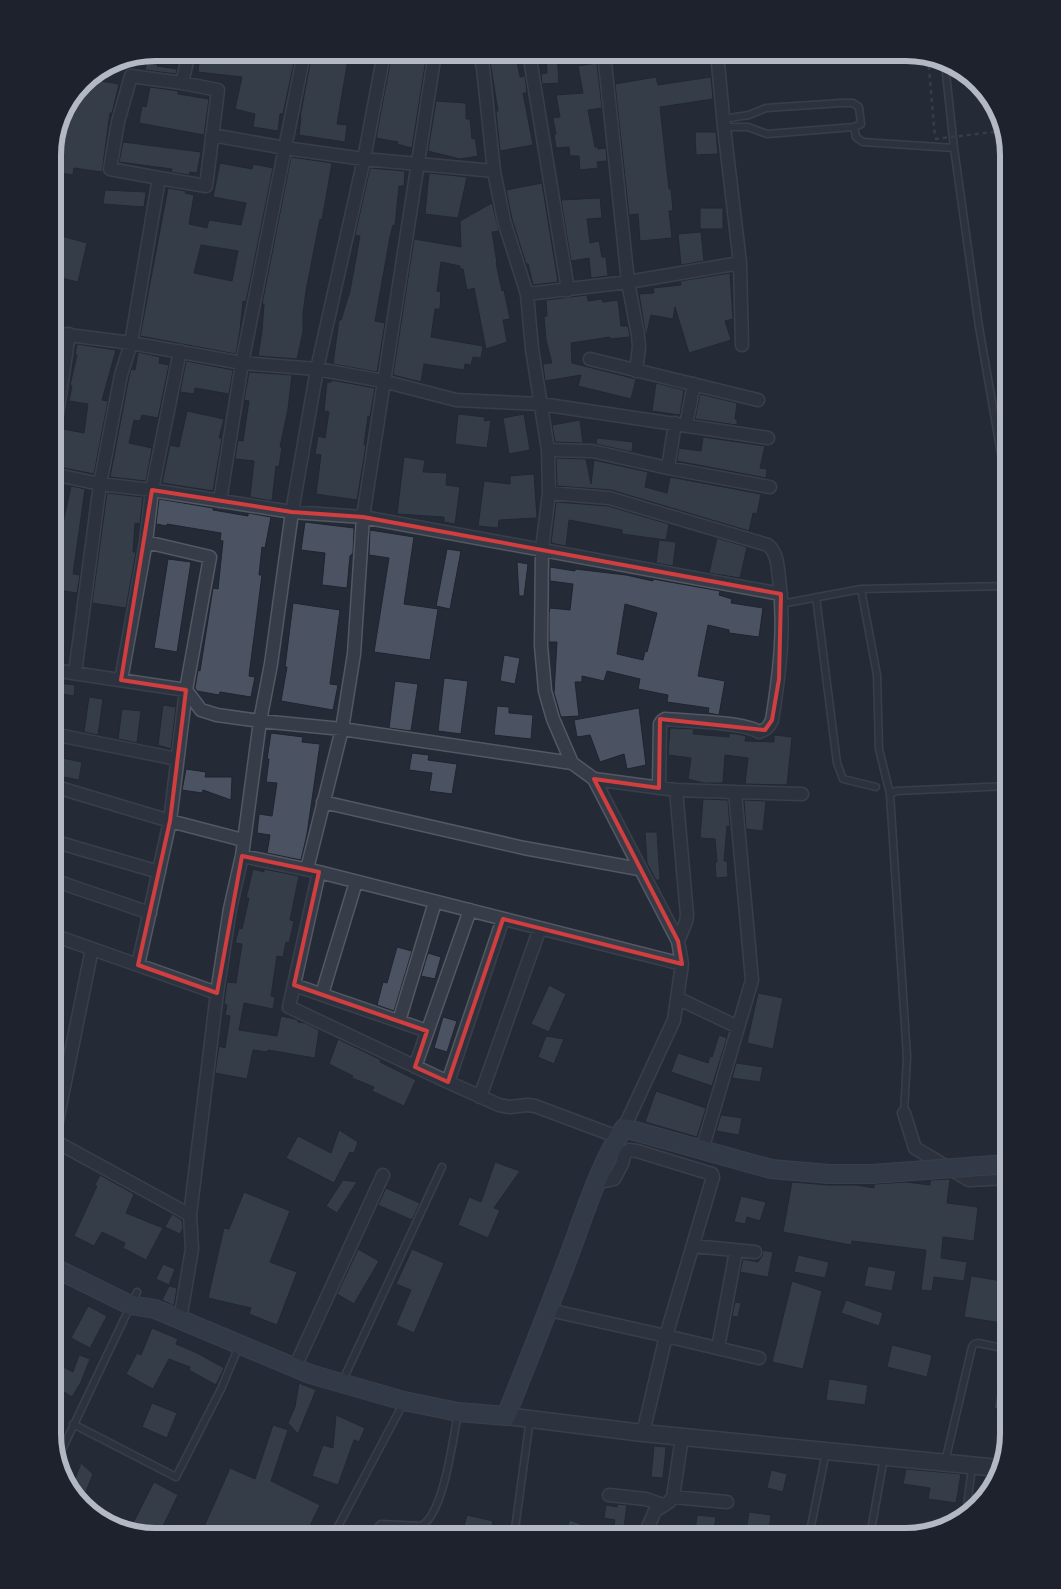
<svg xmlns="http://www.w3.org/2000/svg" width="1061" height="1589" font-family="'Asap Condensed',sans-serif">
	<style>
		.building { fill: #4b5261; stroke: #1f242f; fill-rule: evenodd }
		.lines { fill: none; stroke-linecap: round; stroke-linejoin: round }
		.service-casing { stroke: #535863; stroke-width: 9 }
		.minor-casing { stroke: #535863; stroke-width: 15 }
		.tertiary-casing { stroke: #535863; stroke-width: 19 }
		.secondary-casing { stroke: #535863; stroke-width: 20 }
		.path { stroke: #48565a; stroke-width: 2.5; stroke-dasharray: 4 4; stroke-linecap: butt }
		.service { stroke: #373d48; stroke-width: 6 }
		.minor { stroke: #373d48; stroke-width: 12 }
		.tertiary { stroke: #373d48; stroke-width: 16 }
		.secondary { stroke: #464c5b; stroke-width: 18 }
		.secondary-bridge-casing { stroke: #535863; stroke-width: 20; stroke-linecap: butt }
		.path-bridge { stroke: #48565a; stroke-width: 2.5; stroke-dasharray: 4 4; stroke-linecap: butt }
		.secondary-bridge { stroke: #464c5b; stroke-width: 18 }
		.marked { fill: none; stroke: #d13e3f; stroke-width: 4; stroke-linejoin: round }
		.rim { fill: none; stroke: #b3b8c4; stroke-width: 6 }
	</style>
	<rect width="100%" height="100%" fill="#242b37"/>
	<path class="building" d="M200 53H296L283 114H280L278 131 253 127 255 114 235 109 242 77 198 72Z
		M312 53H349L337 124 347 125 345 142 299 135 301 117H300Z
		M392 53H427L412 148 397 144 398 142 376 138Z
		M546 53H557L559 83 542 84 541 74 547 73Z
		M516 56 520 77 525 76 527 93H523L533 145 500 151 496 111H498L490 61Z
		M147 60 157 63V66L177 69 176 74 145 70Z
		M597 63 602 108 588 110 595 147H598V149L606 148 607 161 597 162 598 168 580 170 579 156H570L569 147 556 148 554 134H556L553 118 560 117 556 95 583 93 578 66Z
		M656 77 658 85 711 77 713 99 660 107 669 189H671L673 211H669L672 238 640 241 638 214 629 215 615 84Z
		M88 79 119 84 112 113H110L102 172 74 168 73 175 53 172V159L61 161 65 138 61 137 65 109 83 82Z
		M150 87 178 91V94L209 99 204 135 139 123 142 106 146 107Z
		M436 101 466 103V119H470L472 139 475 138 478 156 460 159 428 151Z
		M695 132H716L718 154 696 155Z
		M123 142 201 152 197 173 190 172 189 175 171 172 172 169 119 162Z
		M291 157 332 163 322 220 320 219 306 291 303 313V332L297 359 258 356 262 331 264 304H262Z
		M220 163 252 169 253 164 273 168 246 302 243 301 240 330 236 354 140 336 168 188 186 191 185 193 194 195 189 224 207 228 209 220 241 225 246 203 213 197ZM201 245 238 251 232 281 194 273Z
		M370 168 405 171 404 186H399L395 226 393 225 390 237 375 321 385 323 377 372 333 364 339 320H341L350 291 360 236 355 235Z
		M429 173 467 177 458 218 425 214Z
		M542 183 558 282 533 285 528 264H526L512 219 506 190Z
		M105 190 146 192 144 207 103 204Z
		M600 198 602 218 587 219 590 243 599 241 602 257H606L608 276 591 278 589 258 571 261 561 200Z
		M492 203 499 231 492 232 497 263H496L502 291 504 290 510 319 503 320 507 342 486 349 474 288 467 290 463 269H460V266L441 262 437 291 441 292 440 309H435L431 337 483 346 481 358 473 357 471 365 465 364 464 370 424 364 421 382 393 375 414 239 461 247 460 221Z
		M700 208H723V229H700Z
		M53 218 64 220 61 236 87 243 78 282 53 276Z
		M701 232 704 261 681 265 678 234Z
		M730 273 733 319 725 321 731 340 689 353 675 307 673 319 651 315 646 337 639 294 654 293 653 288 681 285 680 281Z
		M587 295 588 301 602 299 603 302 618 300 621 326H628L630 337 610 339V337L571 343 572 363 636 379 631 399 578 386 581 375 545 381 543 364 552 363 546 340 544 316H547L546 300Z
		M77 344 116 350 102 400 108 401 94 474 54 466 57 448 61 443 63 429 84 433 88 404 69 401 72 386 70 385 77 355H75Z
		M138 352 160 357 159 363 169 365 158 418 142 415 140 421 134 420 129 443 152 448 146 481 110 477 129 377 131 369 135 370Z
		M186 361 233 370 229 394 195 388 194 394 180 392Z
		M249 372 292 375 288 409 280 447H282L279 467 276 466 272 501 250 497 254 461 235 459 238 440 243 441 249 401 244 400Z
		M331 380 375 388 370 417 368 416 364 445H366L357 500 316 494 321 455 315 454 318 436 325 438 329 412 324 411 327 382H331Z
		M656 383 684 390 680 415 652 411Z
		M700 394 737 403 735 419H737V425L695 419Z
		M187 411 224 419 219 438H222L213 491 162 483 170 445 179 447Z
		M458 414 485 417 484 421 491 420 487 448 455 444Z
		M524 414 530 450 509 454 503 418Z
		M580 420 583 443 555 442 552 425Z
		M703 437 765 446 760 468 767 469 766 478 677 461 679 448 701 451Z
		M597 438 633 442 632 452 596 444Z
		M404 457 425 460 423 472 447 473 446 485 460 487 455 524 444 522V517L397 514Z
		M556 458 586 459 591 484 594 460 648 472 645 487 667 493 670 477 761 494 757 514 753 513 749 531 611 490 557 486Z
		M534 474 537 518 499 520 498 528 478 526 484 481 510 484V476Z
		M71 486 85 489 73 574 80 575 77 593 64 591 59 626 53 625V575H57L62 537H60Z
		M107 493 143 497 140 524 135 523 133 552H136L126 608 92 603Z
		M159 499 213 508V510L248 516V513L271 517 265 548 262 547 259 575H262L249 676 255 677 251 697 220 692 219 695 197 691 195 688 198 670 200 671 213 588 218 589 223 541 220 540 221 533 167 524V526L156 524Z
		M556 502 608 506 669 524 666 540 622 534V530L569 520 566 546 551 543Z
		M305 522 354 528 353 553 350 556 347 588 322 585 325 553 301 550Z
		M370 530 414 537 404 604 438 609 430 660 374 652 389 558 369 555Z
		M717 538 747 547 740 578 709 573Z
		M659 540 676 542 673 566 656 563Z
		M447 549 461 551 450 609 436 606Z
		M168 559 191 562 177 652 154 648Z
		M517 562 528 564 524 596H519Z
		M550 567 575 571V569L626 575 653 581V579L720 591 719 595 732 599 731 603 763 608 759 637 729 633V630L708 625 698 676 725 681 719 715 708 713 709 708 667 702 668 695 638 689 640 679 607 671 604 681 582 676V682H575L579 716 561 717 554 693 557 642H549V613L550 608 570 610 573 584 550 581ZM625 604 657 613 647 652 645 651 643 660 617 654Z
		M293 603 340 610 330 684 338 685 333 710 281 701 287 667H285Z
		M504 655 520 658 515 684 500 681Z
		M444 678 468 681 461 734 438 731Z
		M395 681 418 684 411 731 389 728Z
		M57 683 75 685 74 696 56 693Z
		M89 697 103 699 98 735 84 732Z
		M163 705 176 707 171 749 158 745Z
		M497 706 509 707V713L533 715 531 739 494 735Z
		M639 708 646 765 627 769 624 754 600 762 590 735 577 737 574 720Z
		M122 709 141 711 137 743 118 739Z
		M670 728 694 729 693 734 729 737V733L742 735 746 736 745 741 774 742V735L792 737 787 785 745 784 748 758 725 755 723 783H704L688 779 691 758 668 755Z
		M271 733 303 737 302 742 320 744 307 834 301 860 267 853 270 835 257 833 259 814 272 816 277 783 266 782 269 759H267Z
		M412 753 429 755 428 760 457 764 452 794 429 791 432 773 409 770Z
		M62 758 82 762 79 780 58 776Z
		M186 769 206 772 205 777H232L231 800 203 790 202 793 182 790Z
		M703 799 728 800 730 827 727 826 724 861H727L728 877 716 878 715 862H717L715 839 700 838Z
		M744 800 766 801 763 831 746 829Z
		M645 832H657L660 880H656L647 863Z
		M253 869 264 872V869L299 876 290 920 294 921 289 943 286 942 283 957 277 956 271 996 275 997 273 1009 244 1003 239 1030 277 1036 281 1016 295 1019 298 1020V1022L305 1023 319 1030 315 1058 268 1050 267 1052 253 1050 247 1079 215 1073 219 1046 225 1048 230 1016 225 1015 227 1005 224 1004 227 982 236 983 242 944 235 943 239 928 242 929 249 898H246Z
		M397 947 412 951 394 1011 377 1005 383 982 387 983Z
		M428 953 441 957 435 979 421 976Z
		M549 985 566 994 549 1032 531 1024Z
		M758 993 783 998 773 1049 747 1043Z
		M443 1017 457 1021 447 1052 434 1048Z
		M719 1035 727 1038 712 1086 671 1072 678 1053 708 1063 710 1056 712 1057Z
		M546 1036 564 1039 554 1064 538 1057Z
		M338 1039 381 1060 380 1062 416 1080 404 1106 372 1091 374 1087 352 1078 353 1076 329 1064Z
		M736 1063 763 1067 760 1082 732 1078Z
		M656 1091 706 1108 697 1137 645 1122Z
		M721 1115 742 1118 739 1135 716 1131Z
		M339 1130 358 1142 354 1153 350 1152 334 1183 286 1158 298 1136 331 1153Z
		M495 1162 520 1171 494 1208 500 1210 488 1238 458 1225 469 1197 481 1202Z
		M100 1175 134 1194 126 1213 163 1228 146 1260 123 1248 125 1243 102 1232 94 1246 74 1236 97 1186 95 1185Z
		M950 1179 947 1203 978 1207 974 1241 943 1237 941 1258 967 1262 964 1281 934 1277 932 1291 921 1290 926 1250 852 1241 851 1245 783 1232 792 1182 828 1185H856L874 1188V1184L906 1182 930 1185V1180Z
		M343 1180 357 1182 337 1213 326 1206Z
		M386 1188 420 1203 412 1220 378 1205Z
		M244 1192 290 1211 270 1262 297 1272 277 1325 249 1314 251 1308 208 1298 224 1228 229 1229Z
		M741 1196 766 1202 760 1221 747 1217 745 1224 734 1222Z
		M172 1214 182 1220 183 1228 180 1234 165 1227Z
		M358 1249 379 1261 354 1304 337 1294Z
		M412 1249 444 1263 414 1333 396 1325 411 1290 396 1284Z
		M763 1250 773 1252 768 1277 740 1272 743 1259 758 1262 762 1256Z
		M798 1255 829 1262 825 1278 794 1272Z
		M163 1264 175 1269 169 1285 156 1279Z
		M868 1266 896 1271 892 1291 864 1286Z
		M971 1276 1008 1282V1324L964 1317Z
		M792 1281 822 1291 803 1369 772 1362Z
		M169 1286 177 1288 174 1306 162 1300Z
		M846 1300 883 1313 879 1326 841 1313Z
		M735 1302 741 1303 738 1317 732 1316Z
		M88 1306 107 1316 90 1348 71 1338Z
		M152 1328 178 1339 176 1344 197 1353 224 1368 216 1385 189 1370 190 1367 169 1359 153 1389 126 1374 137 1353 141 1355Z
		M892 1345 932 1355 927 1377 887 1367Z
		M79 1355 90 1359 81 1382 72 1397 53 1385V1381L61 1366 73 1372Z
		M1003 1359H1008V1411L994 1408Z
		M829 1379 868 1385 865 1405 826 1400Z
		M299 1383 316 1390 298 1434 288 1423 295 1407Z
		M152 1403 177 1413 167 1438 142 1427Z
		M336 1415 365 1428 359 1442 354 1440 338 1485 312 1476 323 1445 333 1448Z
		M273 1425 288 1430 271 1481 320 1505 305 1536H200L230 1468 255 1479Z
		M654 1446 666 1447 663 1478 651 1477Z
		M81 1463 93 1474 83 1499 78 1496 71 1490Z
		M906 1469 961 1474 956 1503 928 1499 930 1488 903 1484Z
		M771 1470 787 1474 783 1492 767 1488Z
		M154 1482 178 1495 162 1528 176 1536H150L131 1527Z
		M617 1504 627 1505 623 1534 613 1533 615 1520 604 1518 606 1505 617 1507Z
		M749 1512 771 1515 768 1535 746 1532Z
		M467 1515 493 1521 490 1536H465L466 1527 464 1526Z
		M697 1515 716 1517 713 1535 695 1532Z
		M570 1520 583 1525 578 1536H570L564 1534Z"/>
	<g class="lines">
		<defs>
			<path id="service" d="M945 64 954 148 979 327 1008 494
				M723 119 749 115 766 108 841 103H853L859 107 861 124 854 127 767 134 748 127H724
				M854 127 856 137 863 142 954 148
				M816 597 837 763 843 779 876 787
				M781 604 861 589
				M890 794 879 749 877 675 861 589 1008 586
				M904 1113 907 1057 890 794 896 791 1008 786
				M342 1382 442 1167
				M73 1424 176 1477 221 1389 239 1346
				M59 1456 137 1292
				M945 1462 972 1347 974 1344 978 1343 1008 1349
				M966 1514 972 1467
				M333 1536 404 1402
				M370 1536 381 1524 421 1526C444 1514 453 1438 458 1413
				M514 1536 530 1419
				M809 1536 826 1452
				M870 1536 884 1458"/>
			<path id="minor" d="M304 53 285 148 364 159 494 171
				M480 53 483 68 494 171 504 221 527 294 532 349 548 450 549 493 542 549 541 645 545 691 553 719 572 763 594 779 678 941 682 964 674 1020 624 1128
				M529 53 568 290
				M604 53 628 282 638 335 639 347 636 371
				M717 53 724 127 740 263 742 345
				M212 135 285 148 242 363 220 501
				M159 178 110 169 118 122 131 76 182 83
				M527 294 628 282 740 263
				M53 333 131 343 242 363 317 369 383 381 456 400 541 404 768 438
				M590 359 758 400
				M686 425 694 384
				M53 441 69 334
				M548 450 592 451 668 468 770 487
				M668 468 675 423
				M53 474 100 484 152 490 292 512 363 517 781 594
				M549 493 609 498 768 545C778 554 777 565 779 577 785 627 780 671 772 720 769 727 766 730 759 732 744 722 686 721 665 719L662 721 660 724 659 788
				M53 670 186 690 201 710 217 715 260 721 342 729 572 763
				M75 673 100 484 121 375 131 343 159 178 206 186 218 90 182 83 189 53
				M121 680 146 542
				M53 734 177 759
				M594 779 676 790 735 792 752 980 702 1150
				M53 786 170 821 243 840
				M676 790 687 915 686 922 678 941
				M735 792 802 794
				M323 802 524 848 639 869
				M53 841 159 872
				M242 856 319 872 289 1007 448 1082 499 1105 510 1107 527 1105 535 1106 618 1137
				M307 869 342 729 354 654 363 517 435 53
				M319 872 682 964
				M53 880 150 913
				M53 935 217 993
				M138 965 170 821 186 690 210 557 146 542 152 490 180 351
				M294 985 427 1031
				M322 994 356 882
				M677 998 738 1027
				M399 1021 435 902
				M415 1067 470 910
				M448 1082 503 919
				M480 1097 540 928
				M904 1113 915 1148 969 1180 1008 1178
				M53 1140 190 1215
				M53 1141 92 949
				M596 1183 614 1179 622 1164 625 1153 629 1150 637 1151 712 1174 713 1177 666 1336 759 1358
				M693 1246 755 1252
				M549 1310 666 1336 643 1433
				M180 1320 192 1249 190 1215 217 993 230 909 242 856 260 721 271 664 292 512 317 369 364 159 384 53
				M718 1348 736 1251
				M295 1367 383 1175
				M609 1495 646 1499 663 1505
				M673 1497 727 1502
				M644 1536 655 1511 669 1502 673 1497 682 1437"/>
			<path id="tertiary" d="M506 1416 643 1433 999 1468"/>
			<path id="secondary" d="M53 1267 130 1305 155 1309 310 1374 404 1401 458 1412 506 1416C528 1361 550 1306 571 1250 586 1210 600 1163 624 1128L771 1169"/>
		</defs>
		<use href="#service" class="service-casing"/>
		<use href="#minor" class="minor-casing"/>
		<use href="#tertiary" class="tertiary-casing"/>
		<use href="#secondary" class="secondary-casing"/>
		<path class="path" d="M928 58 935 137"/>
		<use href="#service" class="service"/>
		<use href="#minor" class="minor"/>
		<use href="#tertiary" class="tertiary"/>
		<use href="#secondary" class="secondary"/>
		<defs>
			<path id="secondary-bridge" d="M771 1169 829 1174H872L1008 1164"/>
		</defs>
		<use href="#secondary-bridge" class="secondary-bridge-casing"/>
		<path class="path-bridge" d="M935 139 1002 131"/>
		<use href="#secondary-bridge" class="secondary-bridge"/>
	</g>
	<path d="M0 0H1061V1589H0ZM152 490 292 512 363 517 781 594 779 679 772 720 765 730 660 719 659 788 594 779 678 941 682 964 503 919 448 1082 415 1067 427 1031 294 985 319 872 242 856 217 993 138 965 170 821 186 690 121 680Z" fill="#242b37" fill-opacity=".55" fill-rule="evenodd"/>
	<path class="marked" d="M152 490 292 512 363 517 781 594 779 679 772 720 765 730 660 719 659 788 594 779 678 941 682 964 503 919 448 1082 415 1067 427 1031 294 985 319 872 242 856 217 993 138 965 170 821 186 690 121 680Z"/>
	<path d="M0 0H1061V1589H0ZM155 61H906A94 94 0 0 1 1000 155V1434A94 94 0 0 1 906 1528H155A94 94 0 0 1 61 1434V155A94 94 0 0 1 155 61Z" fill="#1d222d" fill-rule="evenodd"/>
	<path class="rim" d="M155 61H906A94 94 0 0 1 1000 155V1434A94 94 0 0 1 906 1528H155A94 94 0 0 1 61 1434V155A94 94 0 0 1 155 61Z"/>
</svg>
